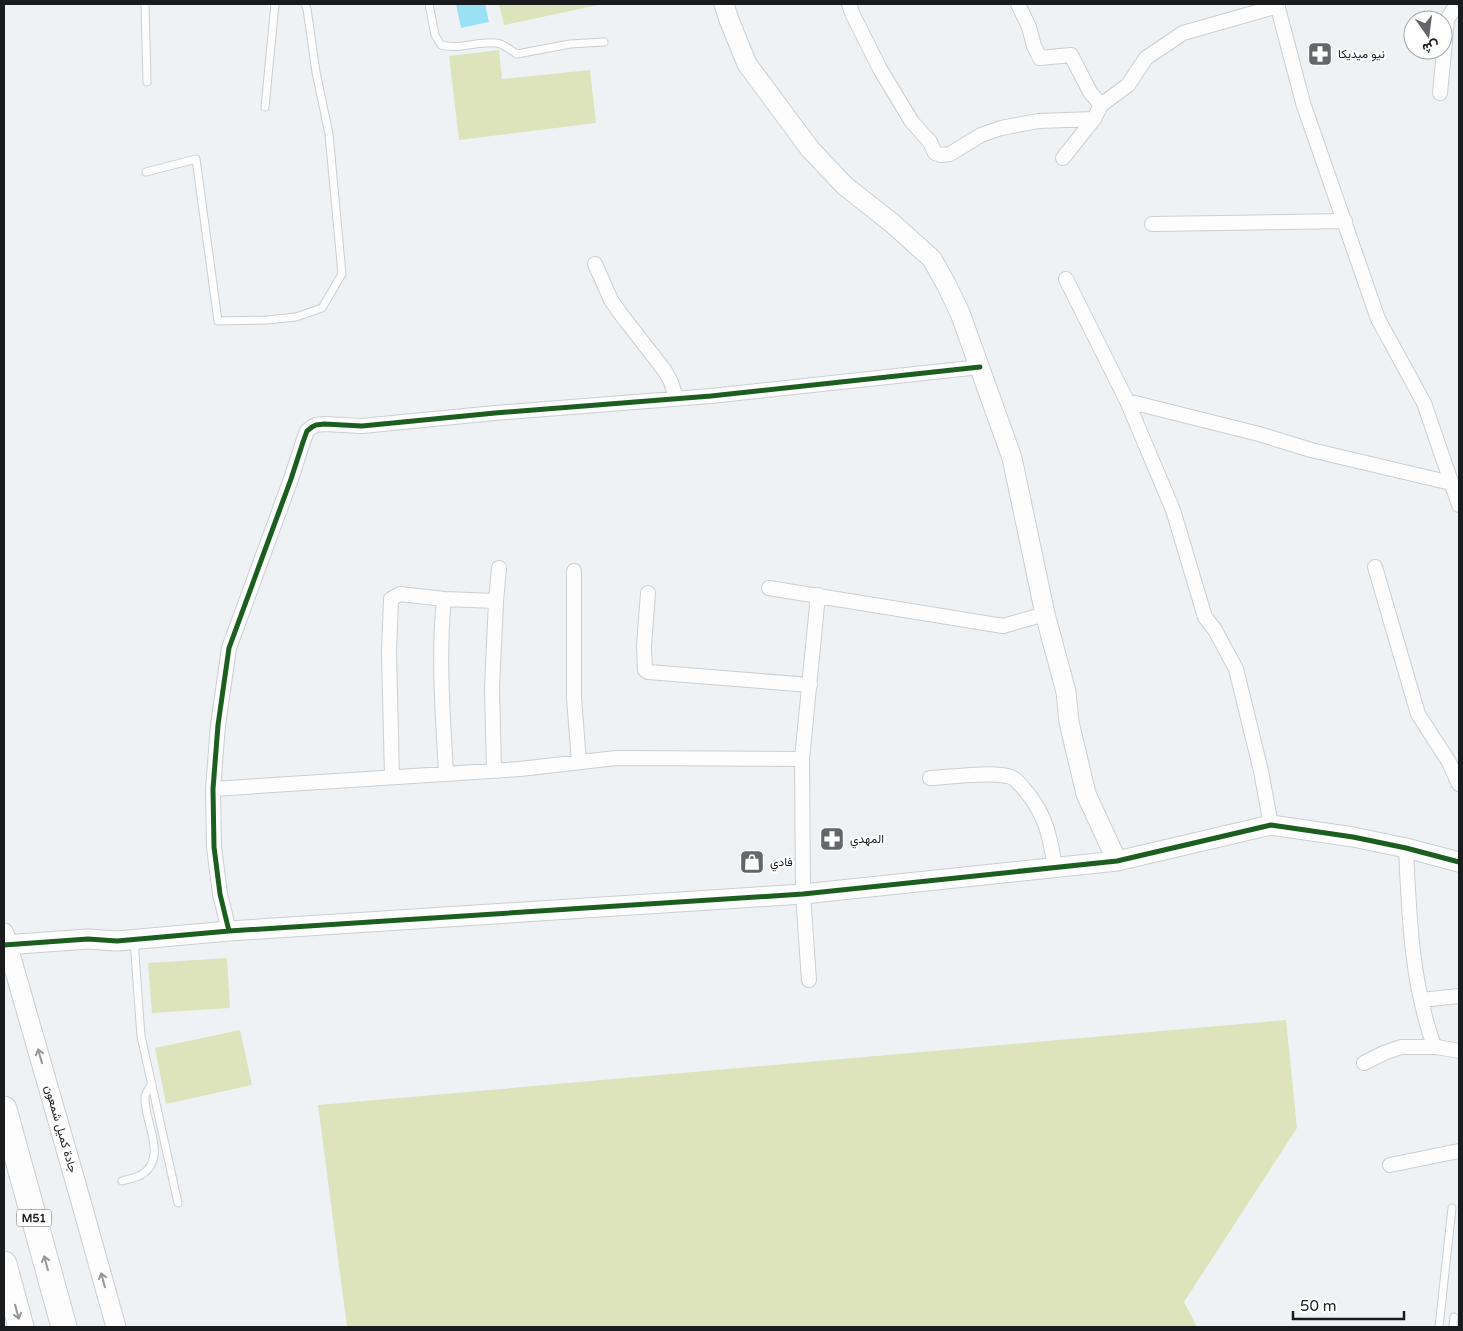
<svg xmlns="http://www.w3.org/2000/svg" width="1463" height="1331" font-family="'Varela Round',Vazirmatn,sans-serif">
	<style>
		.green { fill: #dde4bb }
		.water { fill: #99e1f3 }
		.lines { fill: none; stroke-linecap: round; stroke-linejoin: round }
		.lane-casing { stroke: #cccfd1; stroke-width: 9 }
		.street-casing { stroke: #cccfd1; stroke-width: 16 }
		.secondary-casing { stroke: #cccfd1; stroke-width: 21 }
		.highway-casing { stroke: #cccfd1; stroke-width: 27 }
		.lane { stroke: #fdfdfe; stroke-width: 7 }
		.street { stroke: #fdfdfe; stroke-width: 14 }
		.secondary { stroke: #fdfdfe; stroke-width: 19 }
		.highway { stroke: #fdfdfe; stroke-width: 25 }
		.cycleway-casing { stroke: #fff; stroke-width: 8 }
		.cycleway { stroke: #1b5e20; stroke-width: 5 }
		.oneway { stroke: #969799 }
		.labels { text-anchor: middle; dominant-baseline: central; stroke-width: 4; stroke-linejoin: round; paint-order: stroke }
		.shield { fill: #fff; stroke: #5e5f61; stroke-width: 1 }
		.shield-label { font-size: 11px; font-weight: bold; fill: #191b1d }
		.poi-label { font-size: 12px; fill: #191b1d; stroke: #fff; text-anchor: start }
		.street-label { font-size: 12px; fill: #191b1d; stroke: #fff }
	</style>
	<rect width="100%" height="100%" fill="#eff2f5"/>
	<path class="green" d="M499 4H603L504 25Z
		M499 50 502 79 590 70 596 123 459 140 449 56Z
		M227 958 230 1008 152 1013 148 963Z
		M1286 1020 1297 1128 1184 1302 1197 1327H347L318 1105Z
		M240 1030 252 1085 166 1104 155 1048Z"/>
	<path class="water" d="M456 4H485L489 22 461 28Z"/>
	<g class="lines">
		<defs>
			<path id="lane" d="M145 4 147 82
				M429 4 435 35 441 45C460 50 477 41 496 43 503 43 511 51 517 54L570 44 604 42
				M265 107 275 4
				M146 172 196 159 218 321 267 320 296 317 322 308 342 274 329 134 316 72 307 9 305 4
				M134 940 141 1036 178 1203
				M122 1181C128 1179 136 1178 141 1175 169 1158 144 1122 145 1098 145 1093 149 1088 152 1084
				M1439 1327 1452 1208
				M1453 1327 1454 1317"/>
			<path id="street" d="M849 4 852 13 880 69 912 122 930 142 935 153 941 155 950 154 981 135 1001 128 1038 121 1094 119
				M1018 4 1029 27 1034 46 1040 58 1071 55 1090 92 1101 105
				M1277 4 1303 103 1378 319 1424 403 1459 505
				M1440 93 1447 20 1453 10 1459 8
				M1063 158 1094 119 1101 105 1128 85 1146 58 1183 33 1278 6
				M1152 224 1345 221
				M595 264 611 300 620 313 665 371 671 382 676 398
				M1066 279 1127 401 1173 510 1205 617 1215 630 1236 669 1261 771 1271 825
				M1127 401 1259 434 1311 450 1451 483
				M1375 567 1418 714 1449 762 1459 784
				M574 571V698L579 762
				M769 588 1003 626 1045 614
				M648 593 644 646 645 670 648 672 810 685
				M444 599 496 601
				M494 770 492 688 496 601 499 568
				M392 777 389 653 391 599 400 594 444 599C438 657 443 716 446 774
				M930 778C950 777 993 771 1011 777 1017 779 1021 786 1025 790 1046 815 1050 836 1055 868
				M213 789 520 769 616 758 802 759
				M1406 848C1409 913 1411 980 1433 1043L1437 1047 1459 1051
				M229 931 220 894 214 847 213 789 218 725 229 648 291 479 303 442 307 431 312 427 316 425 324 424 362 426 495 413 711 396 980 367
				M809 980 803 894 802 759 818 595
				M1421 1000 1459 996
				M1364 1063 1384 1053 1401 1047H1437
				M1390 1165 1459 1151"/>
			<path id="secondary" d="M724 4 729 20 747 64 810 149 845 186 892 223 932 259 946 284 960 313 1012 458 1045 614 1066 692 1069 722 1086 794 1117 861
				M4 933 80 1198 116 1327
				M4 945 88 939 117 941 229 931 803 894 1117 861 1271 825 1353 837 1406 848 1459 862"/>
			<path id="highway" d="M4 1109 64 1327
				M4 1264 21 1327"/>
		</defs>
		<use href="#lane" class="lane-casing"/>
		<use href="#street" class="street-casing"/>
		<use href="#secondary" class="secondary-casing"/>
		<use href="#highway" class="highway-casing"/>
		<use href="#lane" class="lane"/>
		<use href="#street" class="street"/>
		<use href="#secondary" class="secondary"/>
		<use href="#highway" class="highway"/>
		<defs>
			<path id="cycleway" d="M229 931 220 894 214 847 213 789 218 725 229 648 291 479 303 442 307 431 312 427 316 425 324 424 362 426 495 413 711 396 980 367
				M4 945 88 939 117 941 229 931 803 894 1117 861 1271 825 1353 837 1406 848 1459 862"/>
		</defs>
		<use href="#cycleway" class="cycleway-casing"/>
		<use href="#cycleway" class="cycleway"/>
	</g>
	<defs><path id="oneway-shaft" d="M-6 0H5M1.5-3L5.5 0L1.5 3" fill="none" stroke-width="1.6" stroke-linecap="round" stroke-linejoin="round" transform="scale(1.25)"/></defs>
	<g class="oneway">
		<use href="#oneway-shaft" transform="translate(40 1056) rotate(-106)"/>
		<use href="#oneway-shaft" transform="translate(46 1263) rotate(-105)"/>
		<use href="#oneway-shaft" transform="translate(103 1280) rotate(-105)"/>
		<use href="#oneway-shaft" transform="translate(17 1312) rotate(75)"/>
	</g>
	<defs>
		<symbol id="pharmacy-square" viewBox="-11 -11 22 22"><rect x="-9" y="-9" width="18" height="18" rx="4" fill="#646669" stroke="#fff"/><path d="M-2-6h4v4h4v4h-4v4h-4v-4h-4v-4h4Z" fill="#fff"/></symbol>
		<symbol id="shop-square" viewBox="-11 -11 22 22"><rect x="-9" y="-9" width="18" height="18" rx="4" fill="#646669" stroke="#fff"/><path d="M-5-2.5h2.3a2.7 3.5 0 0 1 5.4 0H5L5.5 6h-11ZM-1.5-2.5h3a1.5 2.3 0 0 0-3 0Z" fill="#fff"/></symbol>
	</defs>
	<g fill-rule="evenodd">
		<use href="#pharmacy-square" x="1306" y="40" width="28" height="28"/>
		<use href="#pharmacy-square" x="818" y="825" width="28" height="28"/>
		<use href="#shop-square" x="738" y="848" width="28" height="28"/>
	</g>
	<g class="labels">
		<rect class="shield" x="16.5" y="1209.5" width="35" height="17" rx="4"/>
		<g class="shield-label">
			<text x="34" y="1218">M51</text>
		</g>
		<g class="poi-label">
			<text x="1338" y="54">نيو ميديكا</text>
			<text x="850" y="839">المهدي</text>
			<text x="770" y="862">فادي</text>
		</g>
		<g class="street-label">
			<text transform="translate(61 1129) rotate(74)">جادة كميل شمعون</text>
		</g>
	</g>
	<rect width="1463" height="1331" fill="none" stroke="#191b1d" stroke-width="10"/>
	<g transform="translate(1428 35) rotate(166)"><circle r="24" fill="#ffffff" stroke="#a3a4a5"/>
	<path d="M0-4L9 19L0 12L-9 19Z" fill="#646669"/>
	<text y="-8" font-size="14" font-weight="bold" text-anchor="middle" fill="#191b1d">ش</text>
	</g>
	<path d="M1293 1311v8h111v-8" fill="none" stroke="#191b1d" stroke-width="2.5"/>
	<text x="1300" y="1311" font-size="15" fill="#191b1d" stroke="#ffffff" stroke-width="4" paint-order="stroke">50 m</text>
</svg>
